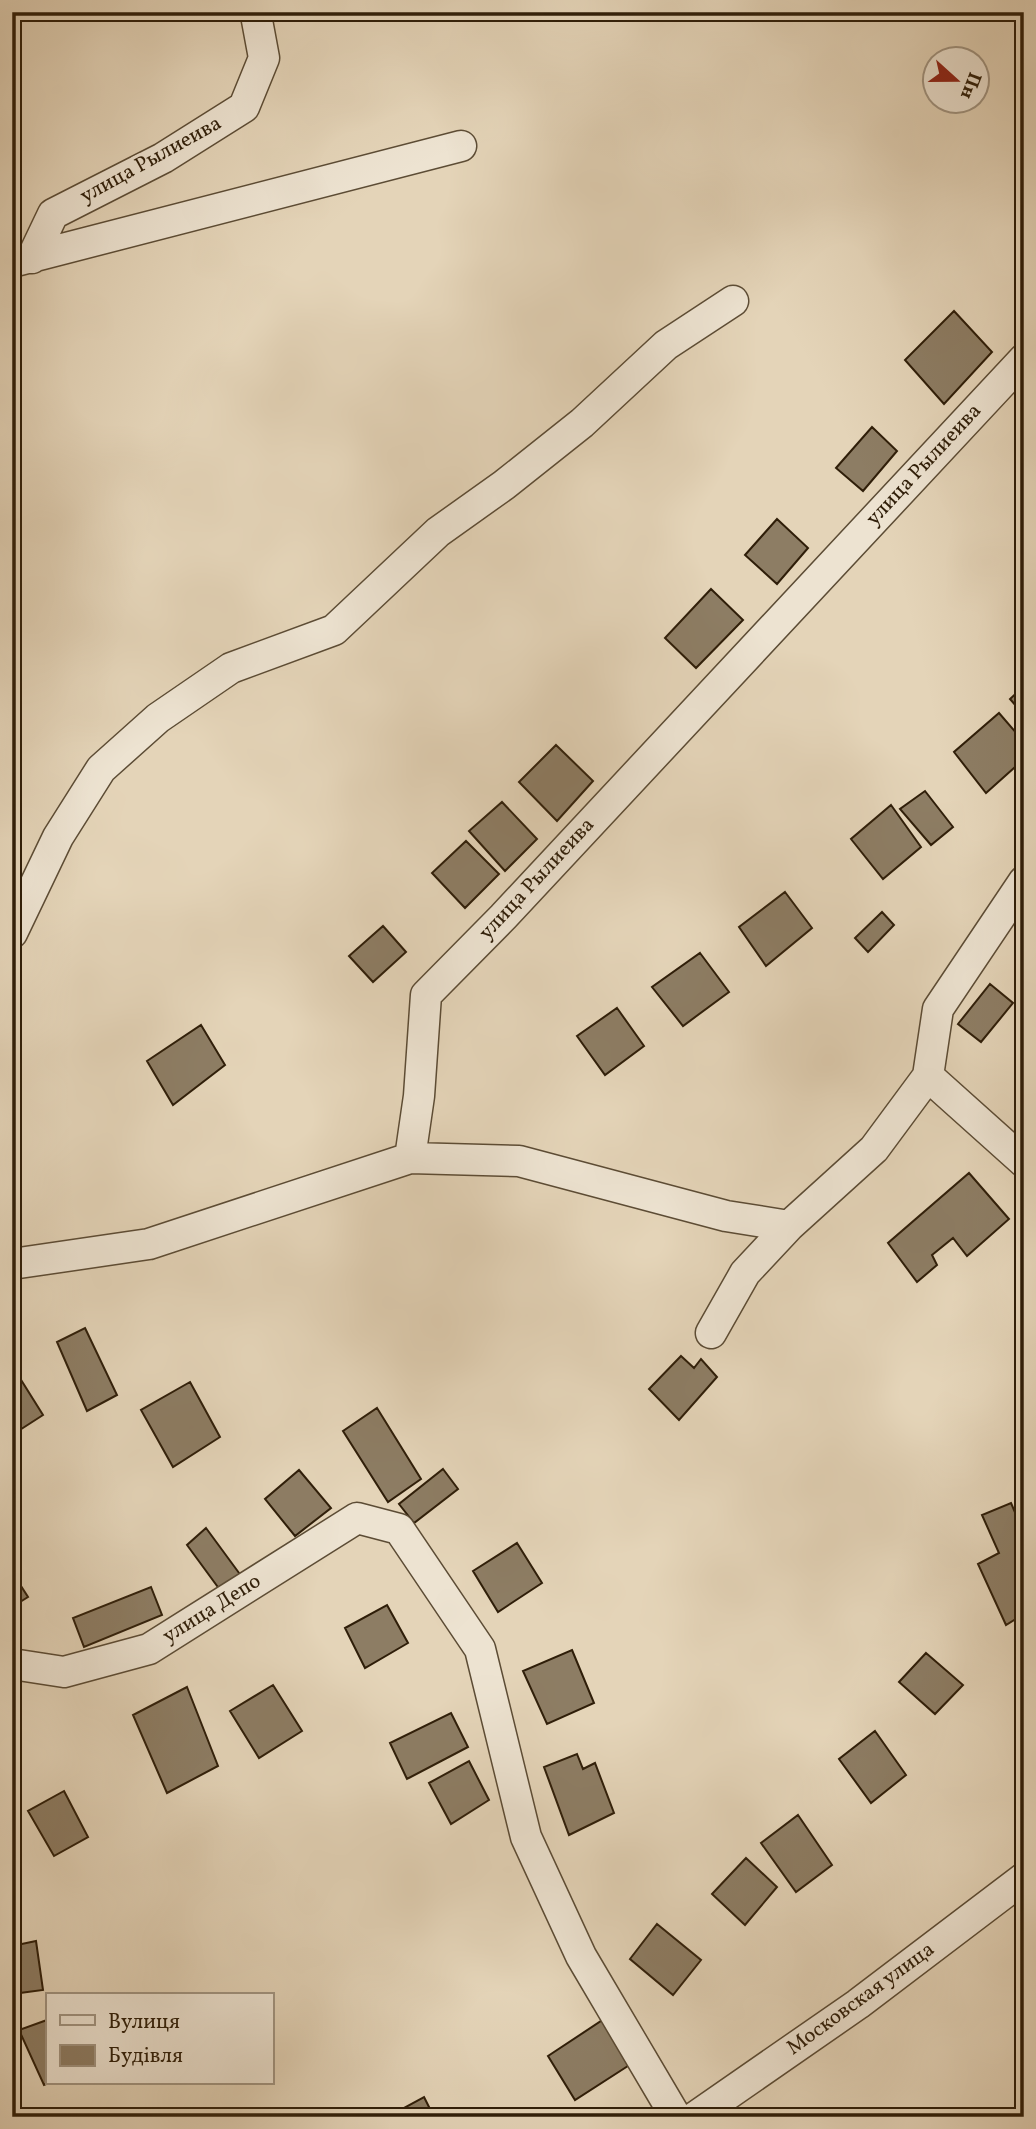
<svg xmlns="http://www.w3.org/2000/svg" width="1036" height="2129" font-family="Vollkorn,serif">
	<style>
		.building { fill: #8d7d64; stroke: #2f1e09; stroke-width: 2 }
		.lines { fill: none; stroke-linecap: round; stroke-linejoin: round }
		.street-casing { stroke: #5c4c35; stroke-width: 33 }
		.street { stroke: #ede3d1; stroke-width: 30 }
		.labels { text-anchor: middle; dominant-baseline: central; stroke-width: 6; stroke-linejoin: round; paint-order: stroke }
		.street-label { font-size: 21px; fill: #2f1e09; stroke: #ede3d1 }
	</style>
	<rect width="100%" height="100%" fill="#e4d4b8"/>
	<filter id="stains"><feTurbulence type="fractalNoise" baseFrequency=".00286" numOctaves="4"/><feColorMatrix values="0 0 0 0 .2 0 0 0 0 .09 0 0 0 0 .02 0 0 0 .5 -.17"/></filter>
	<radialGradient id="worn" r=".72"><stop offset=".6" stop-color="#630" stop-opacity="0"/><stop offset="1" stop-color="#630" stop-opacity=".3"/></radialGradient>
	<path class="building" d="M954 311 992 352 944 404 905 360Z
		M872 427 897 451 863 491 836 468Z
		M777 519 808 548 777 584 745 555Z
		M711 589 743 620 696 668 665 638Z
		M1024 686V715L1010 699Z
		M999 713 1024 742V759L986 793 954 752Z
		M556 745 593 781 557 821 519 782Z
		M925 791 953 827 931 845 900 809Z
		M502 802 537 839 505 871 469 831Z
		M891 805 921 847 883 879 851 839Z
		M466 841 499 874 465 908 432 873Z
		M785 892 812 928 766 966 739 927Z
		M882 912 894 925 868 952 855 938Z
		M383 926 406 952 373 982 349 956Z
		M700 953 729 992 683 1026 652 987Z
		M990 984 1013 1003 981 1042 958 1024Z
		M617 1008 644 1046 605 1075 577 1036Z
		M201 1025 225 1065 173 1105 147 1061Z
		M969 1173 1009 1219 967 1256 953 1238 932 1255 937 1265 917 1282 888 1243Z
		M85 1328 117 1395 87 1411 57 1342Z
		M681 1356 694 1368 701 1359 717 1377 679 1420 649 1389Z
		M18 1375 43 1415 12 1435V1379Z
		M190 1382 220 1437 173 1467 141 1410Z
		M377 1408 421 1479 388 1502 343 1431Z
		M443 1469 458 1489 414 1523 399 1504Z
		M299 1470 331 1508 295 1536 265 1499Z
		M1011 1503 1024 1533V1614L1006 1625 978 1564 999 1553 982 1515Z
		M206 1528 242 1577 223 1594 187 1545Z
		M517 1543 542 1583 498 1612 473 1571Z
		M12 1572 28 1597 12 1607Z
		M151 1587 162 1615 84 1647 73 1618Z
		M387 1605 408 1643 365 1668 345 1628Z
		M572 1650 594 1703 547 1724 523 1671Z
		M926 1653 963 1685 935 1714 899 1682Z
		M273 1685 302 1731 259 1758 230 1711Z
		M187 1687 218 1766 167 1793 133 1715Z
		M451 1713 468 1747 407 1779 390 1743Z
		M875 1731 906 1775 871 1803 839 1759Z
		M577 1754 583 1769 595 1763 614 1813 569 1835 544 1767Z
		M469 1761 489 1800 451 1824 429 1783Z
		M64 1791 88 1837 54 1856 28 1811Z
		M798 1815 832 1865 796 1892 761 1843Z
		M746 1858 777 1887 745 1925 712 1894Z
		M657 1924 701 1960 673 1995 630 1959Z
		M36 1941 43 1990 12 1994V1946Z
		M604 2019 631 2064 575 2100 548 2056Z
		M47 2020V2082H51L44 2085 19 2030Z
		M424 2097 434 2117 389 2116Z"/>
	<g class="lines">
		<defs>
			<path id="street" d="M32 258 53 214 163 158 244 107 264 58 256 15
				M12 262 461 146
				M12 933 58 837 101 769 158 718 231 668 334 630 438 532 504 485 582 423 666 345 733 301
				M928 1076 1024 1162
				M789 1226 726 1216 519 1161 410 1158 419 1096 426 995 503 917 1024 359
				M12 1264 149 1244 410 1158
				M711 1333 745 1273 789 1226 874 1149 928 1076 938 1009 1024 881
				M12 1664 64 1672 149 1649 357 1518 399 1529 480 1649 526 1837 581 1956 676 2117
				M695 2117 858 2004 1024 1878"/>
		</defs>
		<use href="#street" class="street-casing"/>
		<use href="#street" class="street"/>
	</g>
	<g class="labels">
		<g class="street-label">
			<text transform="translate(151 160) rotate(-29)">улица Рылиеива</text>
			<text transform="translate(924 465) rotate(-47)">улица Рылиеива</text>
			<text transform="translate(537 879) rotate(-47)">улица Рылиеива</text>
			<text transform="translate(212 1609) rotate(-32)">улица Депо</text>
			<text transform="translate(861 1999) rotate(-36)">Московская улица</text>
		</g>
	</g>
	<rect width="1036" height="2129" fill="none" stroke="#e4d4b8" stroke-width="42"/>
	<rect x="14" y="14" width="1008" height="2101" fill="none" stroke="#2f1e09" stroke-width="3.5"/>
	<rect x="21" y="21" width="994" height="2087" fill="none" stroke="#2f1e09" stroke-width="2"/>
	<rect x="46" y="1993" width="228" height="91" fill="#ede3d1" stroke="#a19481" stroke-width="2"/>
	<rect x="60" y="2015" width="35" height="10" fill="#ede3d1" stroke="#a19481" stroke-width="2"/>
	<text x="108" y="2028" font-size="21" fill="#2f1e09">Вулиця</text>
	<rect x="60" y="2045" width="35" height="21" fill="#8d7d64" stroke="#a19481" stroke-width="2"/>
	<text x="108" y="2062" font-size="21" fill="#2f1e09">Будівля</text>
	<g transform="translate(956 80) rotate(111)"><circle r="33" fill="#ede3d1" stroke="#a19481" stroke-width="2"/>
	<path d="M0-5L12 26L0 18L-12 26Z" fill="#8f2418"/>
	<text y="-10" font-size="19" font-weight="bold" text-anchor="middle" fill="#2f1e09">Пн</text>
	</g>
	<rect width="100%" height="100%" filter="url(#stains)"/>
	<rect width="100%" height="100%" fill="url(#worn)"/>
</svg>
